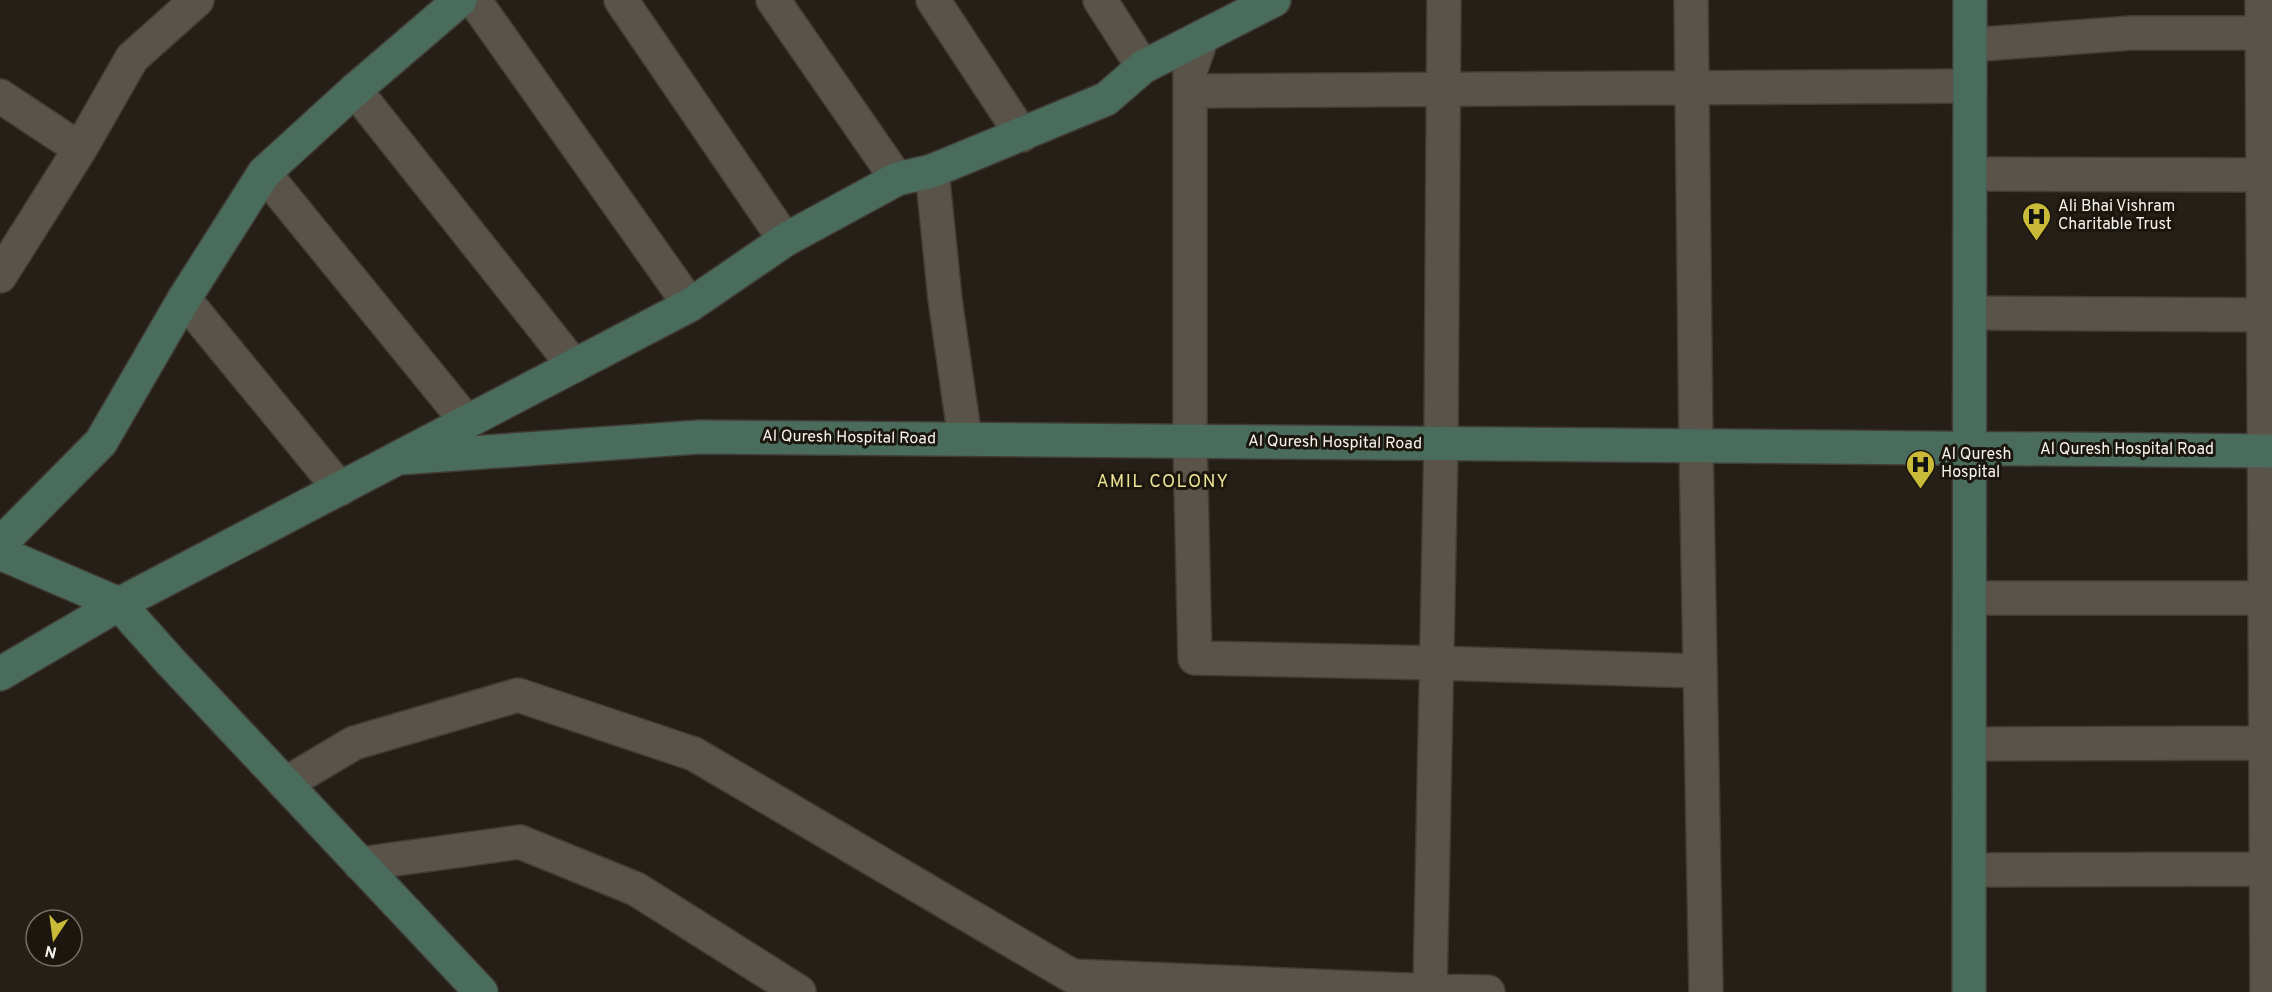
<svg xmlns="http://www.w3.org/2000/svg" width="2272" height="992" font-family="Overpass,sans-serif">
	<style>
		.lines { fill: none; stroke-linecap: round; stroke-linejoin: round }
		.street-casing { stroke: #413c36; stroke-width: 36 }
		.secondary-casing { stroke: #413c36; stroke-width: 36 }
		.street { stroke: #595349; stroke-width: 33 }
		.secondary { stroke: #4a6c5c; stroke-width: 33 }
		.labels { text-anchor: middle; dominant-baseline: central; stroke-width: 6; stroke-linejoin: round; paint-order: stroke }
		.poi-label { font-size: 16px; fill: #f7f3ed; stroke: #1b160e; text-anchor: start }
		.street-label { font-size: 16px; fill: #f7f3ed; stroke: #1b160e }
		.neighbourhood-label { font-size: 18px; letter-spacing: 1.5px; fill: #ede394; stroke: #1b160e }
	</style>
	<rect width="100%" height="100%" fill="#251f17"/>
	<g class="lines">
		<defs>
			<path id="street" d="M474 0 690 305
				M621 0 785 240
				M773 0 897 179
				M933 0 1022 135
				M1100 0 1143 67
				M1691 0 1696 446 1706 992
				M2262 0 2267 992
				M1202 37 1190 72V442L1195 658 1437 663 1699 671
				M1970 45 2131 33H2272
				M355 90 574 366
				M1191 91 1970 86
				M0 96 80 149
				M932 171 945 299 965 439
				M264 173 467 422
				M1970 174 2272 175
				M0 276 80 149 132 58 197 0
				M184 299 340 489
				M1970 313 2272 315
				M1970 598H2272
				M1970 744 2272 743
				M285 784 354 743 518 695 694 754 1072 976 1430 991 1488 992
				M360 864 520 842 636 889 799 992
				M1969 870 2272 869
				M1430 991 1441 444 1444 0"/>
			<path id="secondary" d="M399 458 699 437 2272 451
				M0 544 101 442 184 299 264 173 355 90 460 0
				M0 553 119 604 169 660 481 992
				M0 674 119 604 690 305 785 240 897 179 932 171 1106 99 1143 67 1274 0
				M1969 992 1970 0"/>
		</defs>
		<use href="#street" class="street-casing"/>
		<use href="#secondary" class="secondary-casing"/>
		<use href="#street" class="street"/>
		<use href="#secondary" class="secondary"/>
	</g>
	<defs>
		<symbol id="hospital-pin" viewBox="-11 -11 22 30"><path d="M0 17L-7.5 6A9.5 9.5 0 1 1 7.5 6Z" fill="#caba3a" stroke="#1b160e"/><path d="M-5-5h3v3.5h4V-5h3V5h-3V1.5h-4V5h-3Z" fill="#111"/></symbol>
	</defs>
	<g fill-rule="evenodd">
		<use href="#hospital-pin" x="2020" y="200" width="33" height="45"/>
		<use href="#hospital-pin" x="1904" y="448" width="33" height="45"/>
	</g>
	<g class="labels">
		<g class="poi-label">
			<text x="2058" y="207">Ali Bhai Vishram<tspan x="2058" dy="18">Charitable Trust</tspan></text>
			<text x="1941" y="455">Al Quresh<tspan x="1941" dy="18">Hospital</tspan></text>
		</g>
		<g class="street-label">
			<text transform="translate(849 438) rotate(1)">Al Quresh Hospital Road</text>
			<text transform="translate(1335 443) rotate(1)">Al Quresh Hospital Road</text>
			<text x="2127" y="450">Al Quresh Hospital Road</text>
		</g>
		<g class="neighbourhood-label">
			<text x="1163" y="482">AMIL COLONY</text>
		</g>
	</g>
	<g transform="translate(54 938) rotate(193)"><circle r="28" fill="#1b160e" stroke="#736e67" stroke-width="1.5"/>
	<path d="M0-4.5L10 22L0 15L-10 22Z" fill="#caba3a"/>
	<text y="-9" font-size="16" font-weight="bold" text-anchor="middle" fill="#f7f3ed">N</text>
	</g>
</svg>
